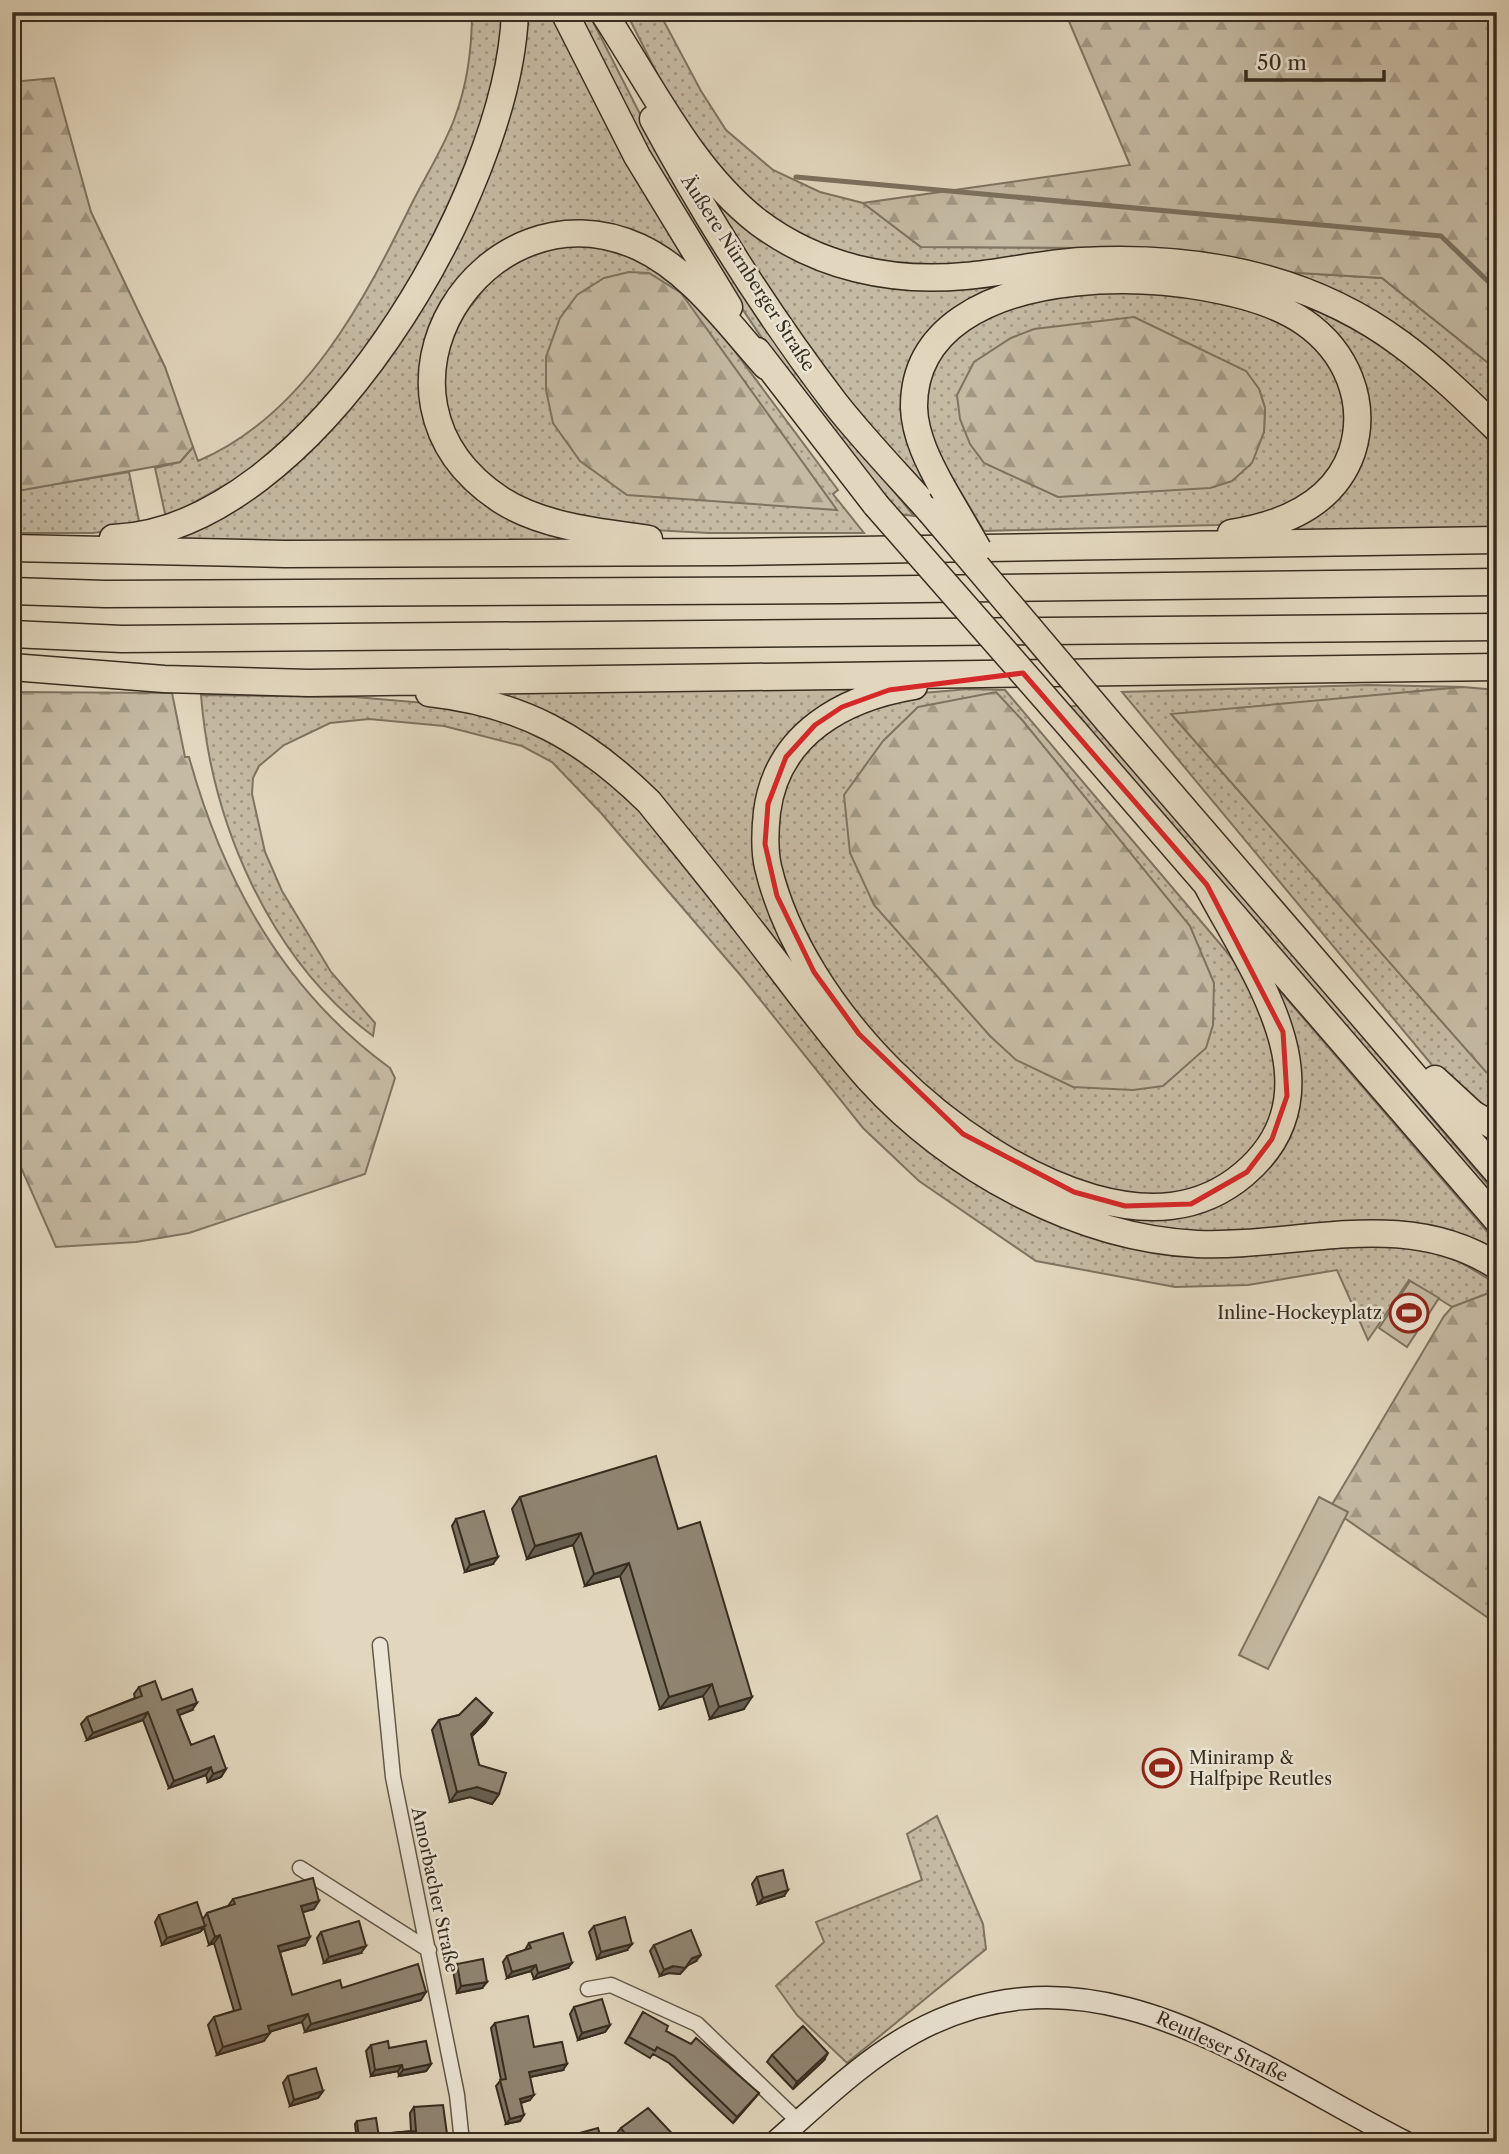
<svg xmlns="http://www.w3.org/2000/svg" width="1509" height="2154" font-family="'Libre Caslon Text',serif">
	<style>
		.grass { fill: url(#grass-dots); stroke: #7e7461; stroke-width: 2; fill-rule: evenodd }
		.forest { fill: url(#forest-firs); stroke: #7e7461; stroke-width: 2 }
		.pitch { fill: #c5baa3; stroke: #7e7461; stroke-width: 2 }
		.lines { fill: none; stroke-linecap: round; stroke-linejoin: round }
		.stream { stroke: #7b705e; stroke-width: 5 }
		.street-casing { stroke: #625847; stroke-width: 17 }
		.secondary-casing { stroke: #372d1f; stroke-width: 24 }
		.highway-casing { stroke: #372d1f; stroke-width: 29 }
		.street { stroke: #ece5d5; stroke-width: 14 }
		.secondary { stroke: #ece5d5; stroke-width: 21 }
		.highway { stroke: #e2d7be; stroke-width: 26 }
		.highway-bridge-casing { stroke: #372d1f; stroke-width: 29; stroke-linecap: butt }
		.highway-bridge { stroke: #e2d7be; stroke-width: 26 }
		.wall { fill: #7c7262; stroke: #372d1f; stroke-width: 2 }
		.shaded-wall { fill: #655d50; stroke: #372d1f; stroke-width: 2 }
		.building { fill: #908572; stroke: #372d1f; stroke-width: 2 }
		.marked { fill: none; stroke: #d62828; stroke-width: 5; stroke-linejoin: round }
		.labels { text-anchor: middle; dominant-baseline: central; stroke-width: 5; stroke-linejoin: round; paint-order: stroke }
		.street-label { font-size: 18px; fill: #372d1f; stroke: #ece5d5 }
		.poi-label { font-size: 18px; fill: #372d1f; stroke: #ece5d5; text-anchor: end }
	</style>
	<defs>
		<pattern id="grass-dots" width="8" height="8" patternUnits="userSpaceOnUse" patternTransform="scale(1.75)"><rect width="8" height="8" fill="#c5baa3"/><path d="M2 2h.1M6 6h.1" fill="none" stroke="#a19884" stroke-width="1.8" stroke-linecap="round"/></pattern>
		<pattern id="forest-firs" width="22" height="20" patternUnits="userSpaceOnUse" patternTransform="scale(1.75)"><rect width="22" height="20" fill="#c5baa3"/><path d="M5 1l3.5 6h-7zM16 11l3.5 6h-7z" fill="#a19884"/></pattern>
	</defs>
	<rect width="100%" height="100%" fill="#e2d7be"/>
	<filter id="stains"><feTurbulence type="fractalNoise" baseFrequency=".00286" numOctaves="4"/><feColorMatrix values="0 0 0 0 .2 0 0 0 0 .09 0 0 0 0 .02 0 0 0 .5 -.17"/></filter>
	<radialGradient id="worn" r=".72"><stop offset=".6" stop-color="#630" stop-opacity="0"/><stop offset="1" stop-color="#630" stop-opacity=".3"/></radialGradient>
	<path class="grass" d="M472 12H508L506 48 453 209 362 359 266 462 166 518 155 468 180 462 193 447 198 461C306 415 365 299 414 199 428 172 445 145 455 117 467 85 472 47 472 12Z
		M521 12H553L689 263 582 228 446 301 441 446 588 541H171L169 534 208 519 416 307Z
		M575 12H588L667 167 849 436 914 516 898 514 774 356 708 258 657 174Z
		M626 12H659L701 91 726 130 773 170 820 192 863 203 921 247 1090 248 940 270 833 256 747 201 676 111Z
		M680 146C691 162 702 179 714 194 773 266 867 291 957 285 999 282 1040 271 1082 268 1135 265 1189 268 1240 280 1350 304 1418 364 1497 440V535L1228 539C1286 528 1340 512 1360 450 1366 430 1366 407 1360 387 1329 261 1062 250 969 303 927 327 902 376 907 424 912 463 939 501 959 533L812 355 727 229Z
		M577 242 656 264 719 330 838 490 833 494 864 533H709L633 529 521 502 459 451 438 370 443 341 505 263Z
		M1267 271 1382 278 1497 370V420Z
		M1169 292 1285 319 1340 371 1347 441 1317 488 1255 521 1217 525 984 531 924 431 925 379 953 334 1048 293ZM1259 389 1265 408 1264 432 1059 497 1024 481Z
		M129 472 140 526 93 533H12V491Z
		M856 681C850 697 838 701 824 710 795 730 767 758 761 794 756 816 755 839 758 861 767 918 833 1025 873 1067 950 1149 1106 1262 1221 1198 1243 1186 1261 1171 1274 1149 1312 1086 1287 1020 1255 962L1497 1243V1263L1442 1234 1401 1226 1361 1225 1240 1238H1196L1160 1233 1079 1212 999 1175 941 1134 878 1077 669 815C604 744 569 721 476 694L474 688Z
		M1369 685 1463 687 1172 715 1486 1071 1497 1078V1121L1442 1077 1122 692Z
		M969 689 1005 690 1221 945 1242 971 1273 1031 1279 1088 1264 1137 1233 1173 1182 1198H1119L1004 1152 889 1057 806 943 773 854 777 796 818 731 910 694Z
		M201 695 355 697 448 705 501 717 565 743 645 812 799 1009 1099 1234 1356 1242 1445 1253 1497 1284V1290L1452 1307 1409 1280 1368 1340 1337 1270 1248 1285 1175 1287 1036 1261 919 1181 863 1128 742 977 601 813 552 762 522 746 444 726 369 719 330 723 284 745 259 766 253 778 252 794 265 852 282 891 331 972 375 1023 373 1036C269 959 211 822 201 695Z
		M1081 705 1497 1195V1209L1067 707Z
		M937 1816 983 1924 986 1949 847 2063 797 2015 776 1986 824 1942 816 1922 922 1880 907 1834Z"/>
	<path class="forest" d="M1065 12H1497V370L1382 278 1267 271 1090 248 921 247 863 203 1130 165Z
		M54 78 91 212 165 367 193 447 180 462 12 492V82Z
		M629 272 649 273 681 293 837 510 627 495 580 461 553 423 546 390V357L560 318 577 295 604 278Z
		M1134 317 1246 371 1259 389 1265 408 1264 432 1252 463 1232 481 1210 488 1058 497 984 463 970 444 960 419 957 395 974 362 1011 338 1034 329Z
		M1463 687 1497 690V1078L1486 1072 1171 714Z
		M12 692 172 693 185 757H189C223 881 284 991 390 1068L395 1078 365 1174 189 1233 136 1242 56 1247 12 1147Z
		M996 692 1023 721 1190 926 1214 983 1213 1025 1206 1048 1163 1086 1133 1090 1073 1087 1016 1060 990 1036 874 905 850 853 844 795 883 741 918 707Z
		M1497 1290V1624L1330 1508 1444 1316 1452 1307Z"/>
	<path class="pitch" d="M1410 1281 1439 1298 1407 1347 1379 1328Z
		M1319 1497 1348 1512 1268 1669 1239 1655Z"/>
	<g class="lines">
		<path class="stream" d="M796 177 1441 236 1497 290"/>
		<defs>
			<path id="street" d="M380 1645 393 1777 457 2095 462 2142
				M300 1868 429 1950
				M588 1989 611 1985 697 2024 799 2122"/>
			<path id="secondary" d="M775 2142C819 2104 862 2061 913 2033 1091 1935 1250 2063 1405 2142"/>
			<path id="highway" d="M564 12 637 156 729 307
				M603 12C650 83 690 169 758 222 818 267 891 283 965 276 1004 273 1042 263 1082 261 1195 255 1308 275 1401 344 1435 369 1466 399 1497 429
				M653 119C706 217 767 314 835 403 864 440 898 475 930 511
				M757 351 876 505
				M942 487C929 463 915 436 914 408 912 249 1215 261 1304 322 1346 351 1368 401 1352 452 1334 504 1282 525 1231 533
				M113 538C312 531 509 192 515 12
				M649 539C601 532 543 527 501 500 343 396 484 177 639 247 691 271 728 324 766 366
				M12 548 285 554 731 552 1497 540
				M12 591 105 594 840 590 1497 582
				M12 634 122 639 1497 627
				M12 667 164 679 309 683 1497 667
				M914 686C843 698 777 734 767 812 765 830 764 849 768 867 802 1010 954 1157 1093 1198 1147 1213 1199 1212 1244 1174 1343 1090 1252 971 1207 885
				M429 693C521 703 584 738 649 802 682 843 716 884 748 926 788 977 826 1031 869 1079 950 1168 1076 1238 1197 1244 1298 1248 1404 1206 1497 1266
				M1108 721 1497 1172
				M1074 731 1497 1220
				M1435 1079 1473 1114 1497 1128"/>
		</defs>
		<use href="#street" class="street-casing"/>
		<use href="#secondary" class="secondary-casing"/>
		<use href="#highway" class="highway-casing"/>
		<use href="#street" class="street"/>
		<use href="#secondary" class="secondary"/>
		<use href="#highway" class="highway"/>
		<defs>
			<path id="highway-bridge" d="M942 487 978 549
				M876 505 1074 731
				M930 511 1108 721"/>
		</defs>
		<use href="#highway-bridge" class="highway-bridge-casing"/>
		<use href="#highway-bridge" class="highway-bridge"/>
	</g>
	<path class="wall" d="M520 1497 678 1529 744 1709 710 1719 703 1696 660 1709 620 1576 585 1586 573 1545 527 1559 512 1509Z
		M456 1519 493 1564 465 1572 452 1526Z
		M139 1687 162 1700 192 1710 179 1715 191 1745 226 1769 221 1777 208 1782 206 1775 169 1788 143 1720 87 1740 81 1724 87 1717 135 1698 134 1694Z
		M492 1713 485 1723 472 1736 479 1765 499 1794 492 1804 470 1797 450 1802 432 1730 439 1720 459 1715Z
		M757 1877 784 1896 758 1904 752 1884Z
		M233 1899 314 1909 303 1912 305 1945 280 1952 292 1995 342 1988 421 2000 305 2032 302 2022 269 2032 264 2041 217 2055 208 2025 214 2017 234 2011 214 1943 209 1945 204 1928 200 1932 162 1945 155 1922 159 1915 203 1919 207 1913 228 1906Z
		M594 1926 627 1950 597 1959 589 1932Z
		M321 1932 361 1953 324 1963 317 1938Z
		M529 1943 568 1968 534 1979 531 1971 507 1978 503 1962 507 1956 525 1950Z
		M654 1945 696 1961 688 1965 680 1974 669 1973 660 1976 650 1951Z
		M457 1964 482 1988 457 1993 453 1970Z
		M574 2007 610 2025 605 2032 578 2040 570 2014Z
		M643 2012 666 2031 759 2093 733 2123 669 2063 653 2054 650 2058 625 2043Z
		M495 2023 534 2047 563 2070 530 2077V2100L521 2103 520 2121 506 2124 496 2086 501 2080 491 2028Z
		M371 2045 389 2048 431 2064 426 2071 399 2076 398 2071 371 2076 366 2051Z
		M772 2055 824 2060 793 2089 767 2062Z
		M288 2076 323 2091 318 2098 290 2106 283 2083Z
		M414 2107 442 2139H441L442 2142H377L381 2134 411 2131 410 2113Z
		M357 2121 379 2137 376 2140 357 2142 355 2124Z
		M621 2128 679 2141 693 2142H622L616 2134Z"/>
	<path class="shaded-wall" d="M581 1533 573 1545 527 1559 535 1546Z
		M498 1557 493 1564 465 1572 470 1565Z
		M629 1563 620 1576 585 1586 594 1574Z
		M712 1684 703 1696 660 1709 669 1697Z
		M752 1697 744 1709 710 1719 719 1707Z
		M197 1703 192 1710 172 1718 177 1710Z
		M148 1712 143 1720 87 1740 93 1733Z
		M492 1713 485 1723 464 1744 471 1734Z
		M211 1767 206 1775 169 1788 174 1781Z
		M226 1769 221 1777 208 1782 213 1774Z
		M477 1787 499 1794 492 1804 470 1797 450 1802 457 1792Z
		M788 1890 784 1896 758 1904 763 1898Z
		M319 1901 314 1909 296 1914 301 1906Z
		M205 1926 200 1932 162 1945 167 1938Z
		M220 1935 214 1943 209 1945 215 1937Z
		M310 1937 305 1945 272 1954 278 1946Z
		M632 1944 627 1950 597 1959 601 1952Z
		M366 1946 361 1953 324 1963 329 1957Z
		M701 1955 696 1961 688 1965 680 1974 669 1973 660 1976 664 1970Z
		M572 1963 568 1968 534 1979 538 1973Z
		M536 1965 531 1971 507 1978 512 1972Z
		M487 1982 482 1988 457 1993 461 1986Z
		M426 1992 421 2000 305 2032 311 2024Z
		M308 2014 302 2022 262 2034 268 2026Z
		M610 2025 605 2032 578 2040 582 2033Z
		M270 2033 264 2041 217 2055 223 2047Z
		M828 2053 824 2060 793 2089 797 2082Z
		M431 2064 426 2071 399 2076 403 2070Z
		M567 2064 563 2070 525 2078 529 2072Z
		M402 2065 398 2071 371 2076 375 2070Z
		M323 2091 318 2098 290 2106 294 2100Z
		M759 2093 754 2099 733 2123 737 2117Z
		M534 2095 530 2100 516 2104 520 2099Z
		M524 2115 520 2121 506 2124 510 2119Z
		M379 2137 376 2140 358 2142 359 2139Z"/>
	<path class="building" d="M656 1456 678 1529 700 1522 752 1697 719 1707 712 1684 669 1697 629 1563 594 1574 581 1533 535 1546 520 1497Z
		M484 1511 498 1557 470 1565 456 1519Z
		M155 1681 162 1700 192 1689 197 1703 177 1710 191 1745 214 1736 226 1769 213 1774 211 1767 174 1781 148 1712 93 1733 87 1717 142 1696 139 1687Z
		M476 1698 492 1713 471 1734 479 1765 506 1773 499 1794 477 1787 457 1792 439 1720 459 1715Z
		M783 1870 788 1890 763 1898 757 1877Z
		M313 1878 319 1901 301 1906 310 1937 278 1946 292 1995 340 1980 342 1988 418 1964 426 1992 311 2024 308 2014 268 2026 270 2033 223 2047 214 2017 241 2009 220 1935 215 1937 207 1913 235 1904 233 1899Z
		M197 1902 205 1926 167 1938 159 1915Z
		M625 1917 632 1944 601 1952 594 1926Z
		M359 1921 366 1946 329 1957 321 1932Z
		M691 1930 701 1955 692 1958 685 1968 673 1966 664 1970 654 1945Z
		M563 1933 572 1963 538 1973 536 1965 512 1972 507 1956 531 1948 529 1943Z
		M483 1959 487 1982 461 1986 457 1964Z
		M602 1999 610 2025 582 2033 574 2007Z
		M643 2012 668 2026 666 2031 691 2044 696 2038 759 2093 737 2117 674 2056 657 2047 655 2051 629 2037Z
		M528 2016 534 2047 562 2042 567 2064 529 2072 534 2095 520 2099 524 2115 510 2119 500 2080 506 2079 495 2023Z
		M803 2026 828 2053 797 2082 772 2055Z
		M388 2041 389 2048 426 2041 431 2064 403 2070 402 2065 375 2070 371 2045Z
		M316 2068 323 2091 294 2100 288 2076Z
		M443 2105 447 2134H441L442 2142H382L381 2134 416 2131 414 2107Z
		M648 2108 679 2141 688 2135 693 2142H654L650 2136 642 2142H631L621 2128Z
		M376 2118 379 2137 359 2139 357 2121Z
		M598 2128 602 2142H559L558 2139Z
		M351 2134 352 2142H318V2140Z"/>
	<path class="marked" d="M1023 673 1207 885 1283 1032 1287 1096 1272 1139 1247 1172 1191 1204 1125 1206 1074 1192 963 1134 859 1034 814 972 777 896 765 844 768 804 786 757 815 725 842 707 889 690Z"/>
	<defs>
		<symbol id="stadium-ring" viewBox="-11 -11 22 22"><circle r="9.5" fill="#ece5d5" stroke="#8f2418" stroke-width="1.5"/><path d="M0-5a6.5 5 0 1 0 0 10a6.5 5 0 1 0 0-10ZM-3.5-1.8h7v3.6h-7Z" fill="#8f2418"/></symbol>
	</defs>
	<g fill-rule="evenodd">
		<use href="#stadium-ring" x="1387" y="1291" width="44" height="44"/>
		<use href="#stadium-ring" x="1140" y="1746" width="44" height="44"/>
	</g>
	<g class="labels">
		<g class="street-label">
			<text transform="translate(748 273) rotate(57)">Äußere Nürnberger Straße</text>
			<text transform="translate(435 1890) rotate(78)">Amorbacher Straße</text>
			<text transform="translate(1222 2047) rotate(25)">Reutleser Straße</text>
		</g>
		<g class="poi-label">
			<text x="1382" y="1313">Inline-Hockeyplatz</text>
			<text x="1189" y="1758" text-anchor="start">Miniramp &amp;<tspan x="1189" dy="21">Halfpipe Reutles</tspan></text>
		</g>
	</g>
	<rect width="1509" height="2154" fill="none" stroke="#e2d7be" stroke-width="42"/>
	<rect x="14" y="14" width="1481" height="2126" fill="none" stroke="#372d1f" stroke-width="3.5"/>
	<rect x="21" y="21" width="1467" height="2112" fill="none" stroke="#372d1f" stroke-width="2"/>
	<path d="M1246 70v10h138v-10" fill="none" stroke="#372d1f" stroke-width="3.5"/>
	<text x="1257" y="70" font-size="21" fill="#372d1f" stroke="#ece5d5" stroke-width="5" paint-order="stroke">50 m</text>
	<rect width="100%" height="100%" filter="url(#stains)"/>
	<rect width="100%" height="100%" fill="url(#worn)"/>
</svg>
